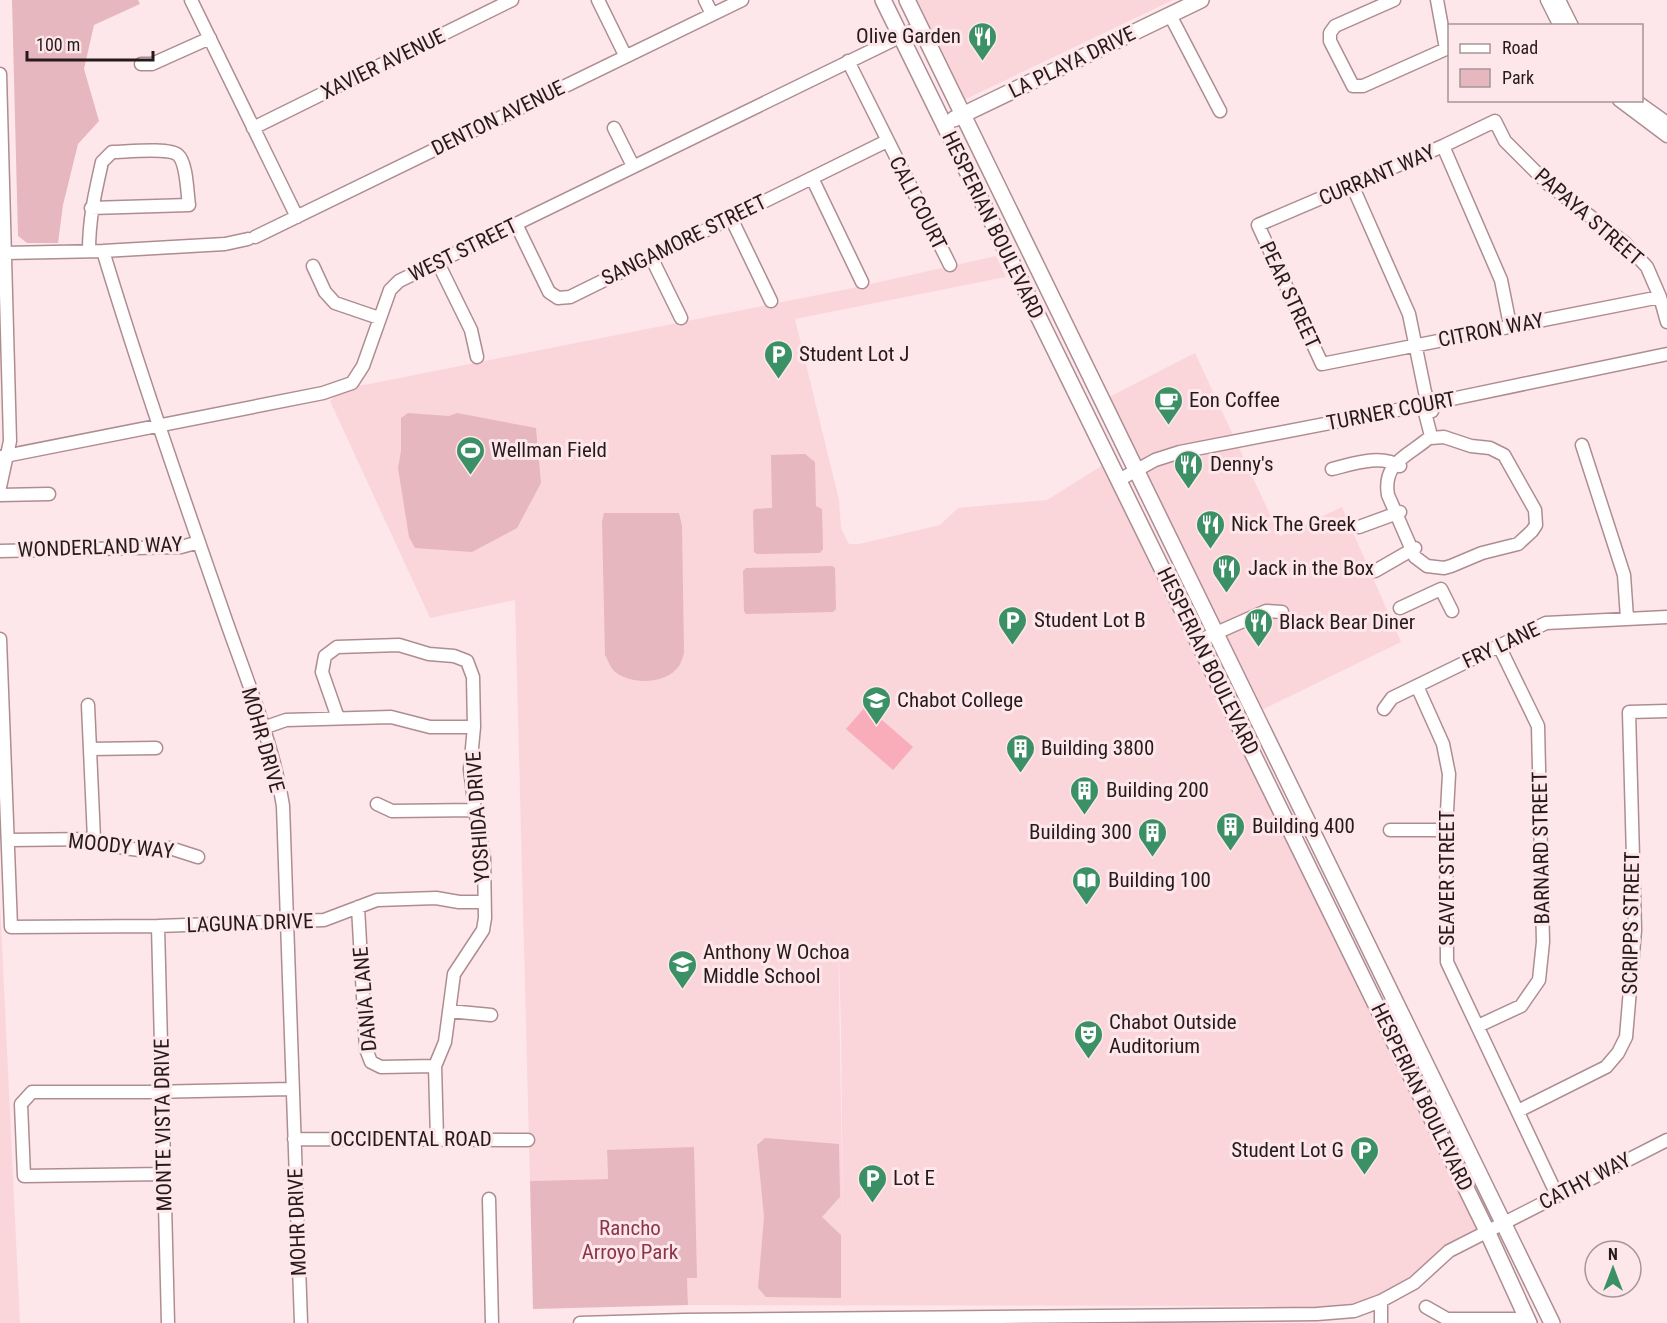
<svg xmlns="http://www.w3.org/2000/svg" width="1667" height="1323" font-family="'Roboto Condensed',sans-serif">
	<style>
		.built { fill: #fad6db; fill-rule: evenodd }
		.green { fill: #e6b7be }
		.water { fill: #f9acb9 }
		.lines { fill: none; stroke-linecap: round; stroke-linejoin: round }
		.minor-casing { stroke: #ae8d92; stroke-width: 15 }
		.major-casing { stroke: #ae8d92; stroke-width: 18 }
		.minor { stroke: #fff; stroke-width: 12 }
		.major { stroke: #fff; stroke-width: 15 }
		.labels { text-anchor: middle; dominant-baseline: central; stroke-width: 6; stroke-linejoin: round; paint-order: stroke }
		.poi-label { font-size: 21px; fill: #261a1c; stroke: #fde7ea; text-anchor: start }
		.street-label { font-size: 21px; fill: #261a1c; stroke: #fde7ea }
		.park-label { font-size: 21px; fill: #8c344a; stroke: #fde7ea }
	</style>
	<rect width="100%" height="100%" fill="#fde7ea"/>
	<path class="built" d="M917 0H1173L964 100Z
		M996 256 1006 277 795 319 839 500 841 528 849 544H859L940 525 958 508 1047 500 1103 465 1487 1231 1381 1301 1317 1314 1261 1306 688 1305 687 1278H697L607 1150 608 1179 530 1181 515 600 430 618 330 401 348 386 364 385 848 289ZM838 926 841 1028 843 1231V1230Z
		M1195 353 1280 536 1342 507 1401 642 1260 711 1107 398Z
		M0 903 20 1323H0Z"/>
	<path class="green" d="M12 0H138L140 4 94 25 84 69 99 121 78 144 63 205 58 243H27L18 236Z
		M408 413 449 416 457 413 536 428 541 483 517 528 472 552 415 548 409 537 398 468 401 451V418Z
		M805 454 815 462 816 506 822 509 823 549 820 553 757 554 754 552 753 511 755 509 772 508 771 455Z
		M604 513H679L682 526 684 653C683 657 681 663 679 666 666 685 630 685 614 671 610 667 608 660 605 655L602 522Z
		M832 566 835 568 836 609 833 612 746 614 744 611 743 571 746 568Z
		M765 1138 839 1144 840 1197 822 1217 841 1235V1298L766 1297 758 1288 764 1217 757 1145Z
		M694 1147 697 1278H687L688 1305 533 1309 530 1181 608 1179 607 1150Z"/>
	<path class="water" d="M866 706 913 747 893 770 846 729Z"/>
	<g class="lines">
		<defs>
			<path id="minor" d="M191 0 297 217
				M598 0 625 55
				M705 0 712 14
				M1394 0 1335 26 1330 33V41L1353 86H1363L1446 49 1437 0
				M1547 0 1560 26
				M1559 0 1572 26
				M1170 15 1220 111
				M848 61 950 265
				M141 64H152L210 38
				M0 74 10 441 0 487
				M1619 100 1667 136
				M1635 100 1667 123
				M253 128 512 0
				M614 128 633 166
				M1443 146 1501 280 1510 325
				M812 178 862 282
				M1352 185 1409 314 1425 392 1432 411
				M731 218 771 301
				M516 224 549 292 558 298 570 297 887 141
				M255 237 742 0
				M89 251C89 218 95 193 102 162L112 152C125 152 169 147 178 155 187 163 187 192 189 205L91 208
				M103 251C139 370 180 488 221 606 243 671 272 738 283 806L301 1323
				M5 253 103 251 225 244 248 239
				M651 257 681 318
				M438 263 471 330 477 357
				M313 266 325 292 335 303 379 318
				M1660 297 1322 364 1258 225 1443 146 1495 121 1505 141 1548 184 1625 243 1647 267 1660 297 1667 322
				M1423 405 1431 436C1411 455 1382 461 1388 495L1415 557 1427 566 1444 568 1451 566 1482 553 1518 544 1532 531 1536 525 1535 510 1504 455 1490 448 1471 446 1444 437 1430 438
				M1582 445 1624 575 1627 618
				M0 457 323 393 352 383 363 366 390 290 399 281 920 27
				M1332 469C1353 464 1380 454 1400 466
				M1119 480 1155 460 1180 452 1423 405 1667 354
				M0 495 49 494
				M1359 527 1400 512
				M0 551 181 547 199 542
				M1375 571 1415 548
				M1400 608 1441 589 1452 611
				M0 639 11 927 158 926 324 920 377 900 436 898 459 902H484
				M1198 641 1266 611 1282 612
				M1417 686 1443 744 1449 774 1446 830 1447 962 1557 1195
				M88 705 94 839
				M1384 709 1392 698 1546 623 1667 617
				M338 718 322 672 325 656 337 647 399 645 429 654 454 656 467 661 473 677 474 727 470 769 475 810 484 858 485 918 483 930 454 974 445 1042 435 1066 437 1139
				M263 728 286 720 391 717 430 727H474
				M90 749 156 748
				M377 804 392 811 475 810
				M1390 830H1446
				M8 840 94 839 124 848 140 850 170 848 198 857
				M358 907 366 1049 371 1062 381 1067 435 1066
				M158 926 168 1323
				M449 1011 491 1015
				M1478 1026 1521 1006 1539 980 1543 942 1538 726 1499 646
				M1518 1111 1606 1067 1618 1053 1626 1037 1635 930 1629 712 1667 711
				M294 1139 528 1140
				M164 1174 24 1176 21 1104 32 1092H148L292 1089
				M489 1199 492 1323
				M1381 1301V1323
				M1426 1307 1447 1319H1527
				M580 1323 684 1320 1317 1314 1354 1311 1381 1301 1414 1283 1449 1251 1667 1140"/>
			<path id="major" d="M883 0 1487 1231 1529 1323
				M907 0 1552 1323
				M954 119 1201 0"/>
		</defs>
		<use href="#minor" class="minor-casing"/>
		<use href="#major" class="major-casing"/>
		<use href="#minor" class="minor"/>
		<use href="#major" class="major"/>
	</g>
	<defs>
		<symbol id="restaurant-pin" viewBox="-11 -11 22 30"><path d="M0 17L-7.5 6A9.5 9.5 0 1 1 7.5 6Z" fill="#3b9165" stroke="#fde7ea"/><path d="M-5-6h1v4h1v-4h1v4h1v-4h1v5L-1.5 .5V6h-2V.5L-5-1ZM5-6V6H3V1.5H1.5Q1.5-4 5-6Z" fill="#fff"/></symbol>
		<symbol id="parking-pin" viewBox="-11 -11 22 30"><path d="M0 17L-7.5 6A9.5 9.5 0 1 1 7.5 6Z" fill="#3b9165" stroke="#fde7ea"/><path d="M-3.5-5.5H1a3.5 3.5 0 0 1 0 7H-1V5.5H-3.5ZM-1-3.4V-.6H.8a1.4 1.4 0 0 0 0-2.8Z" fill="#fff"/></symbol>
		<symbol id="cafe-pin" viewBox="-11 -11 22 30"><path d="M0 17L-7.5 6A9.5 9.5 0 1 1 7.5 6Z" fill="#3b9165" stroke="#fde7ea"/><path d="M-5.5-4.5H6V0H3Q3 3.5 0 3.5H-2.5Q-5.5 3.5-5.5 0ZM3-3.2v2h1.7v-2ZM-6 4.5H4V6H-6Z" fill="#fff"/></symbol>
		<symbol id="stadium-pin" viewBox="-11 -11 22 30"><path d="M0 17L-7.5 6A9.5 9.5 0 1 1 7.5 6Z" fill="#3b9165" stroke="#fde7ea"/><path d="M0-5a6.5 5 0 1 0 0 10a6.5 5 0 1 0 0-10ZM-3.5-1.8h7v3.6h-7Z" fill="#fff"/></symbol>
		<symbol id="university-pin" viewBox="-11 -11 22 30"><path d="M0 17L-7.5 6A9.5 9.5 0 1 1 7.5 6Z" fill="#3b9165" stroke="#fde7ea"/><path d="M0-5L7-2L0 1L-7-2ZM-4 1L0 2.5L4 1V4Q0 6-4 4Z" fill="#fff"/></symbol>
		<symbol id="building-pin" viewBox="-11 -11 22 30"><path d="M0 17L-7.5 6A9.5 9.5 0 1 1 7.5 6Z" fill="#3b9165" stroke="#fde7ea"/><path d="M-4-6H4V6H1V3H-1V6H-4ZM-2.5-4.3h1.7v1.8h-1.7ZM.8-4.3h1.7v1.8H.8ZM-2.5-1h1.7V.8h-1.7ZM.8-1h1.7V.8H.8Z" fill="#fff"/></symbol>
		<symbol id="library-pin" viewBox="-11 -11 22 30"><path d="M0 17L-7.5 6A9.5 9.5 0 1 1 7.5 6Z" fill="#3b9165" stroke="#fde7ea"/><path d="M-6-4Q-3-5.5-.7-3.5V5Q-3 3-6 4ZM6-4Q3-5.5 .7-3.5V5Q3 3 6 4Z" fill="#fff"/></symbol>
		<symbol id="school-pin" viewBox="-11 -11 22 30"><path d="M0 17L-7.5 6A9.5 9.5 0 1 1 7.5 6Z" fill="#3b9165" stroke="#fde7ea"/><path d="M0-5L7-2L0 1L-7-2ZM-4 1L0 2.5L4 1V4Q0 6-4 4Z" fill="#fff"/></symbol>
		<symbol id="theatre-pin" viewBox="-11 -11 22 30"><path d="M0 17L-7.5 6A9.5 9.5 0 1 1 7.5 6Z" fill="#3b9165" stroke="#fde7ea"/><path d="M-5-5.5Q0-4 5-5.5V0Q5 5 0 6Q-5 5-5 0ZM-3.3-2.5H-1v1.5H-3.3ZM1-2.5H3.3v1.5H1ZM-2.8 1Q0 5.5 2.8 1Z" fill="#fff"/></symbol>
	</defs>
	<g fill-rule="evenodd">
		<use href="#restaurant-pin" x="966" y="20" width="33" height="45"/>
		<use href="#parking-pin" x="762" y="338" width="33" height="45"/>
		<use href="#cafe-pin" x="1152" y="384" width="33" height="45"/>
		<use href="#stadium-pin" x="454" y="434" width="33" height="45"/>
		<use href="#restaurant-pin" x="1172" y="448" width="33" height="45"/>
		<use href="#restaurant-pin" x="1194" y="508" width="33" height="45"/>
		<use href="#restaurant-pin" x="1210" y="552" width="33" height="45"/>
		<use href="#parking-pin" x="996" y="604" width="33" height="45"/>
		<use href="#restaurant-pin" x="1242" y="606" width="33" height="45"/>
		<use href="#university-pin" x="860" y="684" width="33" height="45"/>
		<use href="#building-pin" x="1004" y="732" width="33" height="45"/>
		<use href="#building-pin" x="1068" y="774" width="33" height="45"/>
		<use href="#building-pin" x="1214" y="810" width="33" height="45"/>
		<use href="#building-pin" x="1136" y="816" width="33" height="45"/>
		<use href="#library-pin" x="1070" y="864" width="33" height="45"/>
		<use href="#school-pin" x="666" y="948" width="33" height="45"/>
		<use href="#theatre-pin" x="1072" y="1018" width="33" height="45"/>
		<use href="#parking-pin" x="1348" y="1134" width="33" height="45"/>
		<use href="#parking-pin" x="856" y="1162" width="33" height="45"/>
	</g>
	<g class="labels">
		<g class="poi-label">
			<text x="961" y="36" text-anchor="end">Olive Garden</text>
			<text x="799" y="354">Student Lot J</text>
			<text x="1189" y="400">Eon Coffee</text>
			<text x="491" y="450">Wellman Field</text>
			<text x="1210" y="464">Denny's</text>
			<text x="1231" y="524">Nick The Greek</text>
			<text x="1248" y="568">Jack in the Box</text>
			<text x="1034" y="620">Student Lot B</text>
			<text x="1279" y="622">Black Bear Diner</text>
			<text x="897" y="700">Chabot College</text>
			<text x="1041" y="748">Building 3800</text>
			<text x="1106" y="790">Building 200</text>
			<text x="1252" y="826">Building 400</text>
			<text x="1132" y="832" text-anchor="end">Building 300</text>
			<text x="1108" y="880">Building 100</text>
			<text x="703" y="952">Anthony W Ochoa<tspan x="703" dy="24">Middle School</tspan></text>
			<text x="1109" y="1022">Chabot Outside<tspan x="1109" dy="24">Auditorium</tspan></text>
			<text x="1344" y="1150" text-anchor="end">Student Lot G</text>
			<text x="893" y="1178">Lot E</text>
		</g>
		<g class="street-label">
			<text transform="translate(1072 62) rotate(-26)">LA PLAYA DRIVE</text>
			<text transform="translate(383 64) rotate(-26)">XAVIER AVENUE</text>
			<text transform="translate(498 118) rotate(-26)">DENTON AVENUE</text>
			<text transform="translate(1377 175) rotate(-23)">CURRANT WAY</text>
			<text transform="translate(918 203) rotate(63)">CALI COURT</text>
			<text transform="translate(1589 217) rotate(41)">PAPAYA STREET</text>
			<text transform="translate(993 225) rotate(64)">HESPERIAN BOULEVARD</text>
			<text transform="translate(684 240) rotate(-26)">SANGAMORE STREET</text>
			<text transform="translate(463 250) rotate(-26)">WEST STREET</text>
			<text transform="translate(1290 295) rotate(65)">PEAR STREET</text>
			<text transform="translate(1491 330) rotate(-11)">CITRON WAY</text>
			<text transform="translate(1391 411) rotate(-11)">TURNER COURT</text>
			<text transform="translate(100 547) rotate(-2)">WONDERLAND WAY</text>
			<text transform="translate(1501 645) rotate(-25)">FRY LANE</text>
			<text transform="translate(1208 661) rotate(64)">HESPERIAN BOULEVARD</text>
			<text transform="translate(263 740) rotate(74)">MOHR DRIVE</text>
			<text transform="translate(478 817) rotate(-94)">YOSHIDA DRIVE</text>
			<text transform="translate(121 846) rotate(6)">MOODY WAY</text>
			<text transform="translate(1541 848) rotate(-91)">BARNARD STREET</text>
			<text transform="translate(1447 878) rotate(-90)">SEAVER STREET</text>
			<text transform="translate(250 923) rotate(-2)">LAGUNA DRIVE</text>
			<text transform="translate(1631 923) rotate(-89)">SCRIPPS STREET</text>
			<text transform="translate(365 999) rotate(-95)">DANIA LANE</text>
			<text transform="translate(1422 1097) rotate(64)">HESPERIAN BOULEVARD</text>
			<text transform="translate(163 1125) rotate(-91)">MONTE VISTA DRIVE</text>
			<text x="411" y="1139">OCCIDENTAL ROAD</text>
			<text transform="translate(1585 1181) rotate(-27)">CATHY WAY</text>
			<text transform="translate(297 1222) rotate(-92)">MOHR DRIVE</text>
		</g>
		<g class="park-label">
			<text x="630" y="1228">Rancho<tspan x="630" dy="24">Arroyo Park</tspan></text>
		</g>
	</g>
	<rect x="1448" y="24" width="195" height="78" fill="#fde7ea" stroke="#a79598" stroke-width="1.5"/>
	<rect x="1460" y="44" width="30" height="9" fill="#ffffff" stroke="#a79598" stroke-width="1.5"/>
	<text x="1502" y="54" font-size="18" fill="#261a1c">Road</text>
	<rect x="1460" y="69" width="30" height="18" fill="#e6b7be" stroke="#a79598" stroke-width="1.5"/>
	<text x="1502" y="84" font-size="18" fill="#261a1c">Park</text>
	<g transform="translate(1613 1269)"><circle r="28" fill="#fde7ea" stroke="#a79598" stroke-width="1.5"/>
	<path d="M0-4.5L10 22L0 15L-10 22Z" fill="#3b9165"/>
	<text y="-9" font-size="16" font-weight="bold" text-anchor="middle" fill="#261a1c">N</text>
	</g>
	<path d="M27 51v9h126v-9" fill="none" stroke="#261a1c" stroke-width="3"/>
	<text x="36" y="51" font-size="18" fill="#261a1c" stroke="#fde7ea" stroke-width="4.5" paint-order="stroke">100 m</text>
</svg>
